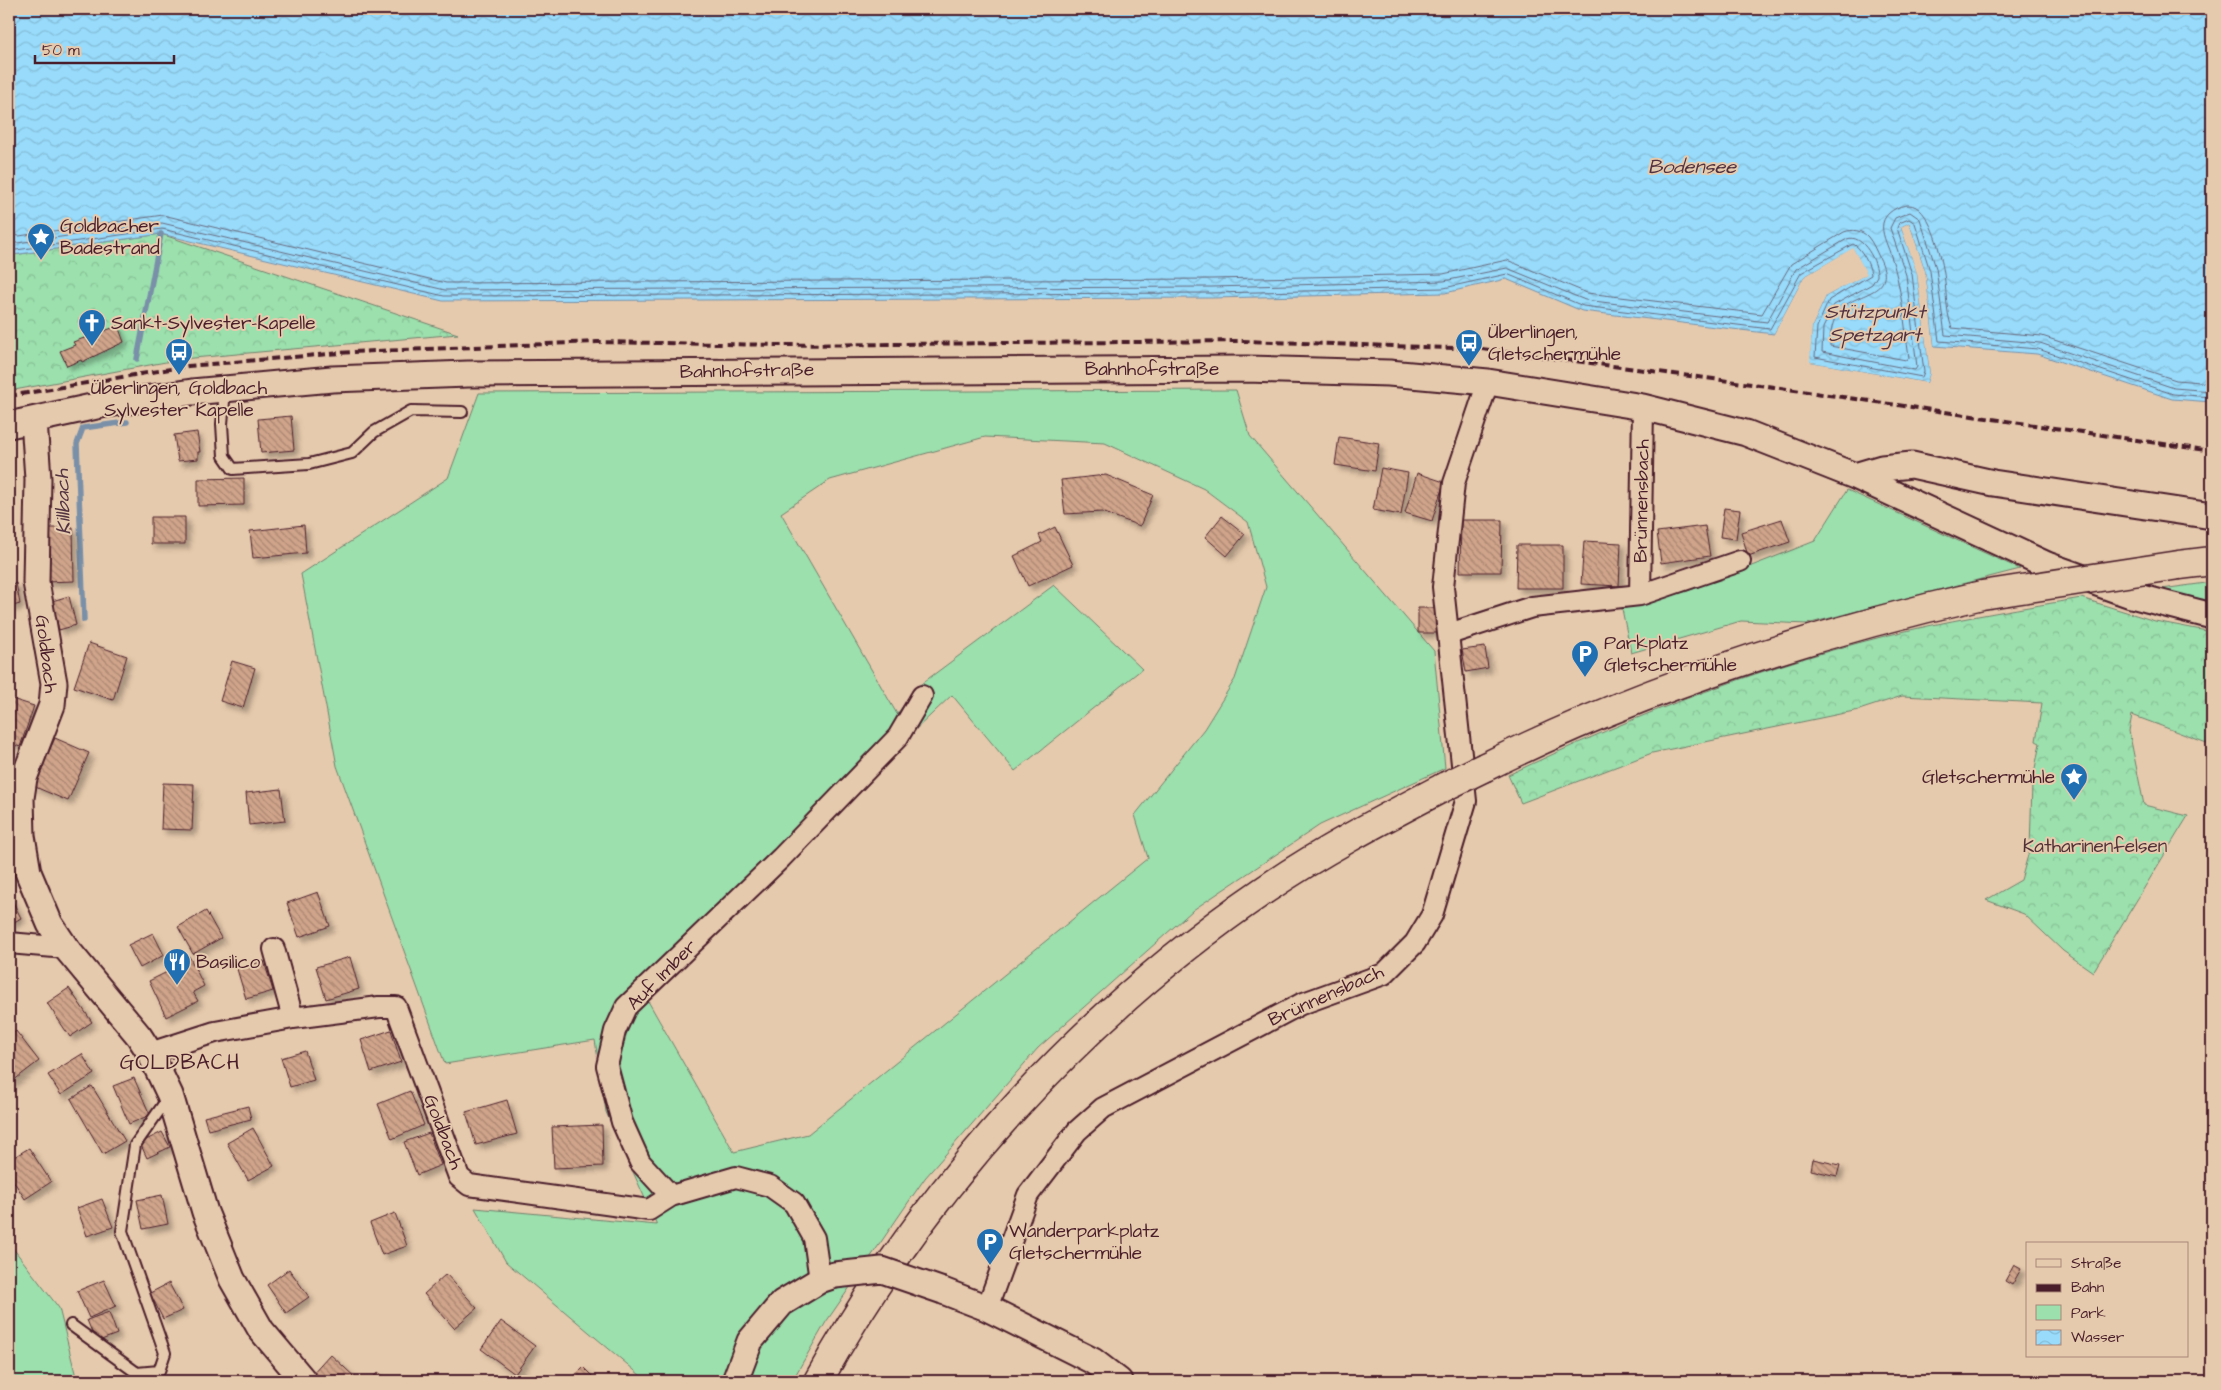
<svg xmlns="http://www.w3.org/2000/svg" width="2221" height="1390" font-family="'Architects Daughter',sans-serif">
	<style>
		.green { fill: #9be0ad; stroke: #72806c; fill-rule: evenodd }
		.forest { fill: url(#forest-crowns); stroke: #72806c }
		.water { fill: url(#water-waves); stroke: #7990a8 }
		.pier { fill: #e6caad }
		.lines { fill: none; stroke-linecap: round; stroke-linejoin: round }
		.shore { stroke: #696a7e; stroke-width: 1 }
		.stream { stroke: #7990a8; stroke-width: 5.5 }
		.building { fill: url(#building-back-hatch); stroke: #4a1f2b; filter: url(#shadow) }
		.service-casing { stroke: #4a1f2b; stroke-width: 14 }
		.minor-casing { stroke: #4a1f2b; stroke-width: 24 }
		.tertiary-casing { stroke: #4a1f2b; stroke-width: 29 }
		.primary-casing { stroke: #4a1f2b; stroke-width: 31 }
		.service { stroke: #e6caad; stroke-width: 10 }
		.minor { stroke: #e6caad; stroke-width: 20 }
		.tertiary { stroke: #e6caad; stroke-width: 25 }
		.primary { stroke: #e6caad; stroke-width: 28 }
		.rail { stroke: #4a1f2b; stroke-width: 4; stroke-dasharray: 8 4; stroke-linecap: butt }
		.tertiary-bridge-casing { stroke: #4a1f2b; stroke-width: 29; stroke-linecap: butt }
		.primary-bridge-casing { stroke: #4a1f2b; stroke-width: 31; stroke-linecap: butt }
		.tertiary-bridge { stroke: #e6caad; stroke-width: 25 }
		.primary-bridge { stroke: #e6caad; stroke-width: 28 }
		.labels { text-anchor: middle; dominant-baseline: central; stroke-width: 4; stroke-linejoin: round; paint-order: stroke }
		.poi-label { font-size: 19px; fill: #4a1f2b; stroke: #e6caad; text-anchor: start }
		.street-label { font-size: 19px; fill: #4a1f2b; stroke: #e6caad }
		.park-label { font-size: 19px; fill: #523238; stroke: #e6caad }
		.water-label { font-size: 20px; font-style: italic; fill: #523240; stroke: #e6caad }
		.quarter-label { font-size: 21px; letter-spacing: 1px; fill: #4a1f2b; stroke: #e6caad }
	</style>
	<defs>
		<pattern id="forest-crowns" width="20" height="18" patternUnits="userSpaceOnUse" patternTransform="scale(1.25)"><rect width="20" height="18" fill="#9be0ad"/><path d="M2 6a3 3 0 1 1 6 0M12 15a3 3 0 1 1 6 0" fill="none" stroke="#87c095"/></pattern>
		<pattern id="water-waves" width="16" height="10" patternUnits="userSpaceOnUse" patternTransform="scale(1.25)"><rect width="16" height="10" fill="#98dbfb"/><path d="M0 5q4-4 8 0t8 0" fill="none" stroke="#84bcd7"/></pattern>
		<pattern id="building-back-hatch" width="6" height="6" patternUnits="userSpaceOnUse" patternTransform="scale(1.25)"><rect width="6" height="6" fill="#cfa48a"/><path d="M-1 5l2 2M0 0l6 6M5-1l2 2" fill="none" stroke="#aa8571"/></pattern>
		<filter id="shadow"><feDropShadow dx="4.5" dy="4.5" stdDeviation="2.5" flood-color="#0004"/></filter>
	</defs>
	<rect width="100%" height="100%" fill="#e6caad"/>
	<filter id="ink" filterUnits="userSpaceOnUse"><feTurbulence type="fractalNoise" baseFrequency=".02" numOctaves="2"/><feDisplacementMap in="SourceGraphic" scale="10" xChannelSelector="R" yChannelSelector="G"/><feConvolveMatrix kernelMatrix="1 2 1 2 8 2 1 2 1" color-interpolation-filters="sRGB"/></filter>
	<g filter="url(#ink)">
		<path class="green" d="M1236 390 1250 436 1434 651 1445 768 1320 825 1193 910 1038 1048 925 1178 826 1322 792 1381H647L506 1262 475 1208 657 1225 606 1112 595 1040 445 1064 337 766 301 574 448 478 479 393ZM985 437 1105 443 1204 489 1248 522 1266 587 1235 679 1204 729 1135 815 1148 858 808 1134 734 1152 648 1001 914 731 952 695 1015 771 1142 669 1054 585 917 687 897 714 781 513 830 480Z
			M1847 490 2020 569 1807 624 1741 621 1631 653 1622 609 1688 591 1815 541Z
			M2212 582V601L2154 590 2206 583Z
			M9 1243 59 1308 77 1381H9Z"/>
		<path class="forest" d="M161 234 458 334 182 359 9 391V251L13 255Z
			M2081 598 2155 621 2212 632V745L2132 715 2129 731 2144 805 2188 816 2093 972 2063 951 2024 914 1986 900 2021 880 2030 848 2032 784 2040 743 2036 741 2042 703 1902 696 1859 710 1652 753 1521 803 1508 775C1637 714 1771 662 1910 630 1966 617 2024 608 2081 598Z"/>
		<path class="water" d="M9 9H2212V402L2172 399 2037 354 1934 346 1925 271 1909 223 1901 227 1917 272 1930 373 1927 383 1809 362 1812 326 1826 296 1866 274 1853 249 1804 277 1774 334 1582 311 1506 279 1445 293 1212 298 443 301 161 234 13 255 9 251Z"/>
		<path class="pier" d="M1909 223 1925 271 1934 346V348L1931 346 1923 272 1908 226 1904 228 1920 272 1932 373 1928 385 1807 363 1810 325 1823 295 1863 273 1852 252 1806 279 1777 335 1773 336 1804 277 1853 248 1867 274 1826 296 1812 326 1810 362 1927 383 1930 373 1917 273 1901 227Z"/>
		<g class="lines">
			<path class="shore" d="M9 234 19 236 163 215 446 283 1212 279 1443 274 1507 260 1587 293 1762 314 1791 264 1844 232C1852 229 1862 230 1868 237 1873 243 1876 251 1879 257 1899 295 1858 291 1841 309 1832 318 1830 335 1830 346L1906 360 1909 358C1904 322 1902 287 1890 253 1887 244 1881 233 1883 223 1885 213 1898 205 1909 205 1929 205 1940 251 1943 268 1947 287 1945 310 1952 328L2042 336 2176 380 2212 383
				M9 242 17 243 162 223 445 290 1212 287 1444 281 1507 268 1585 300 1767 322 1796 269 1847 239C1863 233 1878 263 1877 276L1872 284 1834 305 1823 328 1822 352 1915 370 1917 367 1906 275 1890 228 1895 218 1910 212 1920 219 1936 268 1945 335 2040 343 2174 388 2212 391
				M9 248 16 250 162 229 444 296 1212 293 1444 288 1507 274 1583 306 1770 329 1801 273 1853 244C1861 247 1871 267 1871 275L1829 300 1817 327 1815 357 1922 377 1924 372 1912 274 1897 228 1899 223 1909 219 1915 223 1930 271 1939 341 2038 349 2173 394 2212 397"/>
			<path class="stream" d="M137 359 161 234
				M84 620 77 444 83 428 127 422"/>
		</g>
		<path class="building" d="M118 326 124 342 82 362 81 360 67 366 60 351 75 345 73 342Z
			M291 416 294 450 261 453 258 419Z
			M197 432 200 452H198V459L178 461 174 435Z
			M1339 437 1379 443 1375 471 1335 465Z
			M1381 468 1408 473 1401 515 1373 510Z
			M1417 473 1444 482 1432 521 1405 513Z
			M1106 475 1153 495 1140 526 1102 512 1065 514 1061 480Z
			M244 478V505L198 506V479Z
			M1724 508 1740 510 1736 539 1720 537Z
			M1222 516 1245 534 1227 556 1205 537Z
			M151 517H185V544H151Z
			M1782 519 1790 542 1748 556 1741 532Z
			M1461 520H1502L1501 572H1460Z
			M304 525 306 553 253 558 250 531Z
			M1705 526 1710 556 1661 563 1657 532Z
			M1055 527 1073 565 1028 586 1014 556 1042 542 1039 535Z
			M44 528H73L74 581 45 582Z
			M1584 541 1621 543 1619 586 1581 584Z
			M1517 545H1563V588H1516Z
			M16 583 20 604 9 607V585Z
			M69 596 76 625 59 630 52 601Z
			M1418 608H1439V633H1418Z
			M89 643 127 656 113 700 74 687Z
			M1485 647 1488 668 1466 672 1462 650Z
			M232 661 255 668 243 708 220 701Z
			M12 699 34 706 20 747 9 743V710Z
			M55 738 89 753 68 801 33 786Z
			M163 783 194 784 192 830 161 829Z
			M281 789 285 821 249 825 246 793Z
			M318 892 330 926 299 937 287 903Z
			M9 894 21 918 9 925Z
			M206 911 221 938 193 954 178 927Z
			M153 933 164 955 140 968 128 945Z
			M189 956 204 986 193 992 198 1001 166 1017 149 981 179 966 177 962Z
			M350 957 359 989 326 999 316 967Z
			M264 961 273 991 246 999 237 969Z
			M69 988 92 1022 70 1037 47 1003Z
			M391 1030 401 1062 371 1072 361 1040Z
			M16 1031 39 1061 9 1084V1037Z
			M305 1051 314 1080 290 1087 281 1058Z
			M82 1054 94 1074 61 1095 48 1075Z
			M134 1078 150 1115 129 1124 113 1086Z
			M92 1086 125 1141 103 1154 71 1099Z
			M410 1091 424 1125 392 1139 378 1104Z
			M507 1100 517 1134 476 1145 466 1112Z
			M248 1106 251 1119 208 1130 204 1117Z
			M602 1125 603 1166 554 1168 552 1127Z
			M253 1128 274 1166 248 1180 227 1143Z
			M162 1132 170 1147 147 1158 140 1143Z
			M429 1133 441 1165 417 1175 404 1142Z
			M29 1148 51 1182 25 1199 9 1174V1160Z
			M1813 1159 1840 1165 1837 1176 1811 1170Z
			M162 1195 168 1224 143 1229 137 1200Z
			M102 1199 113 1227 87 1236 77 1208Z
			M395 1213 407 1246 382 1255 370 1223Z
			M2014 1265 2021 1269 2012 1285 2005 1281Z
			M289 1269 309 1297 286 1313 267 1285Z
			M446 1274 477 1308 454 1328 424 1294Z
			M104 1280 116 1306 89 1318 77 1291Z
			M169 1283 183 1310 163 1319 150 1293Z
			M109 1312 117 1334 96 1342 87 1320Z
			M501 1321 535 1346 515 1374 481 1349Z
			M330 1354 359 1381H318L311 1375Z
			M583 1367 597 1381H569Z
			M378 1372 389 1381H370Z"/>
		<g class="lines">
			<defs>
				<path id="service" d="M225 390 222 424 224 456 233 469 309 464 352 453 374 432 411 411 462 412
					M71 1325 137 1373 159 1371 165 1353 122 1231 135 1145 168 1098"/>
				<path id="minor" d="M1640 595 1643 407
					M1449 634 1532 607 1640 595 1740 561
					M9 943 66 948
					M274 949 293 1018
					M150 1053 215 1032 293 1018 379 1007H396L459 1177 469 1185 649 1210 671 1196 736 1177 770 1186 794 1203 814 1238 820 1280
					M671 1196 640 1162 622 1122 607 1066 615 1031 626 1007 781 858 898 737 922 696
					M987 1308 1028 1195 1077 1131 1103 1108 1301 1004 1384 974 1415 943 1432 915 1466 801 1443 587 1454 483 1488 382"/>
				<path id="tertiary" d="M34 420 38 479 36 582 54 683 52 705 24 778 21 798 22 836 28 872 50 924 66 948 139 1036 150 1053 170 1095 205 1212 232 1279 261 1330 304 1381
					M9 425 101 405 192 392 332 379 468 374 1247 369 1389 373 1488 382 1643 407 1746 433 1855 476 2047 565 2131 595 2212 616
					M1855 476 1882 468 1912 465 1993 483 2212 516
					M943 1291 987 1308 1093 1361 1119 1381
					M735 1381 750 1341 782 1303 820 1280 835 1275"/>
				<path id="primary" d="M2179 565 2212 561
					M1485 767C1642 689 1810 634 1982 595
					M818 1381C926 1187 1082 1014 1266 889 1323 850 1385 818 1446 786"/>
			</defs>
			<use href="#service" class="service-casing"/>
			<use href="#minor" class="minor-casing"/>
			<use href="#tertiary" class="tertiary-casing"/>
			<use href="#primary" class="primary-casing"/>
			<use href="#service" class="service"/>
			<use href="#minor" class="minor"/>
			<use href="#tertiary" class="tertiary"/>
			<use href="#primary" class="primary"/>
			<path class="rail" d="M9 396 188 366 352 352 597 342 781 345 1243 341 1482 349 1767 386 2212 451"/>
			<defs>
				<path id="tertiary-bridge" d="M835 1275 882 1270 943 1291"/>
				<path id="primary-bridge" d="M1982 595 2179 565
					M1446 786 1485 767"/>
			</defs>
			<use href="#tertiary-bridge" class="tertiary-bridge-casing"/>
			<use href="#primary-bridge" class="primary-bridge-casing"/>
			<use href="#tertiary-bridge" class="tertiary-bridge"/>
			<use href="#primary-bridge" class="primary-bridge"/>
		</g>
	</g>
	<defs>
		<symbol id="sight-pin" viewBox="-11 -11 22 30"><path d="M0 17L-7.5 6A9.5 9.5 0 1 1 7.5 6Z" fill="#1f6fb2" stroke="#e6caad"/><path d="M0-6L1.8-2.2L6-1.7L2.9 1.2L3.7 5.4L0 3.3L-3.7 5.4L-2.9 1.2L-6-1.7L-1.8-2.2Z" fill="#fff"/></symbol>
		<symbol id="church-pin" viewBox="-11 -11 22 30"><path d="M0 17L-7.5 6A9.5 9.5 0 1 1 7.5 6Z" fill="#1f6fb2" stroke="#e6caad"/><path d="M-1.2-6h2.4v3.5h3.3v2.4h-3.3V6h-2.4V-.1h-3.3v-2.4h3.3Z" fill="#fff"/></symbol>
		<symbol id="bus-pin" viewBox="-11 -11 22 30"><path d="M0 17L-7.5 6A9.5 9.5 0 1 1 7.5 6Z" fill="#1f6fb2" stroke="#e6caad"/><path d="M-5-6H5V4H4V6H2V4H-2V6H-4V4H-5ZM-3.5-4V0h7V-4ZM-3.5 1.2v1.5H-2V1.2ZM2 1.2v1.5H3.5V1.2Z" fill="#fff"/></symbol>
		<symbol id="parking-pin" viewBox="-11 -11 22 30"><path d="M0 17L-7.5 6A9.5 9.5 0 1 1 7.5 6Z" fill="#1f6fb2" stroke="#e6caad"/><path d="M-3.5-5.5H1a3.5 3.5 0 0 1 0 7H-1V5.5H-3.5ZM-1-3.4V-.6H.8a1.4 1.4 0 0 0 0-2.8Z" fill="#fff"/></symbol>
		<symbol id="restaurant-pin" viewBox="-11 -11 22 30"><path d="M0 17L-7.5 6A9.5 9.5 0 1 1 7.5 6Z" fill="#1f6fb2" stroke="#e6caad"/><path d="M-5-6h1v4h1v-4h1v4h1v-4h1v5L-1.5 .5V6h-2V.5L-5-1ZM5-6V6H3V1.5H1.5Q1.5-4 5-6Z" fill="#fff"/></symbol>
	</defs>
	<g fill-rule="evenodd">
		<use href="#sight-pin" x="25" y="221" width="32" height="43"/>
		<use href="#church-pin" x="76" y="307" width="32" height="43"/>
		<use href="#bus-pin" x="1453" y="327" width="32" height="43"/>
		<use href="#bus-pin" x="163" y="336" width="32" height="43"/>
		<use href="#parking-pin" x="1569" y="638" width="32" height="43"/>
		<use href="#sight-pin" x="2058" y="761" width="32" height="43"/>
		<use href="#restaurant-pin" x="161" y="946" width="32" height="43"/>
		<use href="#parking-pin" x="974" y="1226" width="32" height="43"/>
	</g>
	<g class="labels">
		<g class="poi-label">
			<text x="60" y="226">Goldbacher<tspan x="60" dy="22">Badestrand</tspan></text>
			<text x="111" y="323">Sankt-Sylvester-Kapelle</text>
			<text x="1488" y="332">Überlingen,<tspan x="1488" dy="22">Gletschermühle</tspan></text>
			<text x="179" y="388" text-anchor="middle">Überlingen, Goldbach<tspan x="179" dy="22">Sylvester Kapelle</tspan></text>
			<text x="1604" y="643">Parkplatz<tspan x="1604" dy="22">Gletschermühle</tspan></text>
			<text x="2055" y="777" text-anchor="end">Gletschermühle</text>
			<text x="196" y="962">Basilico</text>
			<text x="1009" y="1231">Wanderparkplatz<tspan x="1009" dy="22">Gletschermühle</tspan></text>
		</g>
		<g class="street-label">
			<text x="1152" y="369">Bahnhofstraße</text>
			<text transform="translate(747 371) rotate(-1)">Bahnhofstraße</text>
			<text transform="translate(1642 501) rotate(-89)">Brünnensbach</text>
			<text transform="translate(46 654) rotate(83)">Goldbach</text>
			<text transform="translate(662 975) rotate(-45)">Auf Imber</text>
			<text transform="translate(1326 996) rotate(-24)">Brünnensbach</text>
			<text transform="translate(443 1132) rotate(69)">Goldbach</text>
		</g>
		<g class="park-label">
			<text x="2095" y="846">Katharinenfelsen</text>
		</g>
		<g class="water-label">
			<text x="1692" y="167">Bodensee</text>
			<text x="1875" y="312">Stützpunkt<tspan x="1875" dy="23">Spetzgart</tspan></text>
			<text transform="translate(63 502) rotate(-92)">Killbach</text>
		</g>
		<g class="quarter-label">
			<text x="180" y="1062">GOLDBACH</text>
		</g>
	</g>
	<rect width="2221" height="1390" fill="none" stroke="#e6caad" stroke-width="30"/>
	<rect x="15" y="15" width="2191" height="1360" fill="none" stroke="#4a1f2b" stroke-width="2" filter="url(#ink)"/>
	<rect x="2026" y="1242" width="162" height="115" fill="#e6caad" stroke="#a88679"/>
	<rect x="2036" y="1259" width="25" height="8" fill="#e6caad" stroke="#a88679"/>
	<text x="2071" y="1268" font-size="15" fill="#4a1f2b">Straße</text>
	<rect x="2036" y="1284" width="25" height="8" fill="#4a1f2b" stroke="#a88679"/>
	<text x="2071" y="1292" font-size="15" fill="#4a1f2b">Bahn</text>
	<rect x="2036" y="1305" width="25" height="15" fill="#9be0ad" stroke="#a88679"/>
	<text x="2071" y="1318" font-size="15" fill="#4a1f2b">Park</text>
	<rect x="2036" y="1330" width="25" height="15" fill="url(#water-waves)" stroke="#a88679"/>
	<text x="2071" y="1342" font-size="15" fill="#4a1f2b">Wasser</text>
	<path d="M35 55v8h139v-8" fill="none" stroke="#4a1f2b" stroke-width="2.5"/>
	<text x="42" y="55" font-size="15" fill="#4a1f2b" stroke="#e6caad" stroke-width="4" paint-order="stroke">50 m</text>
</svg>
